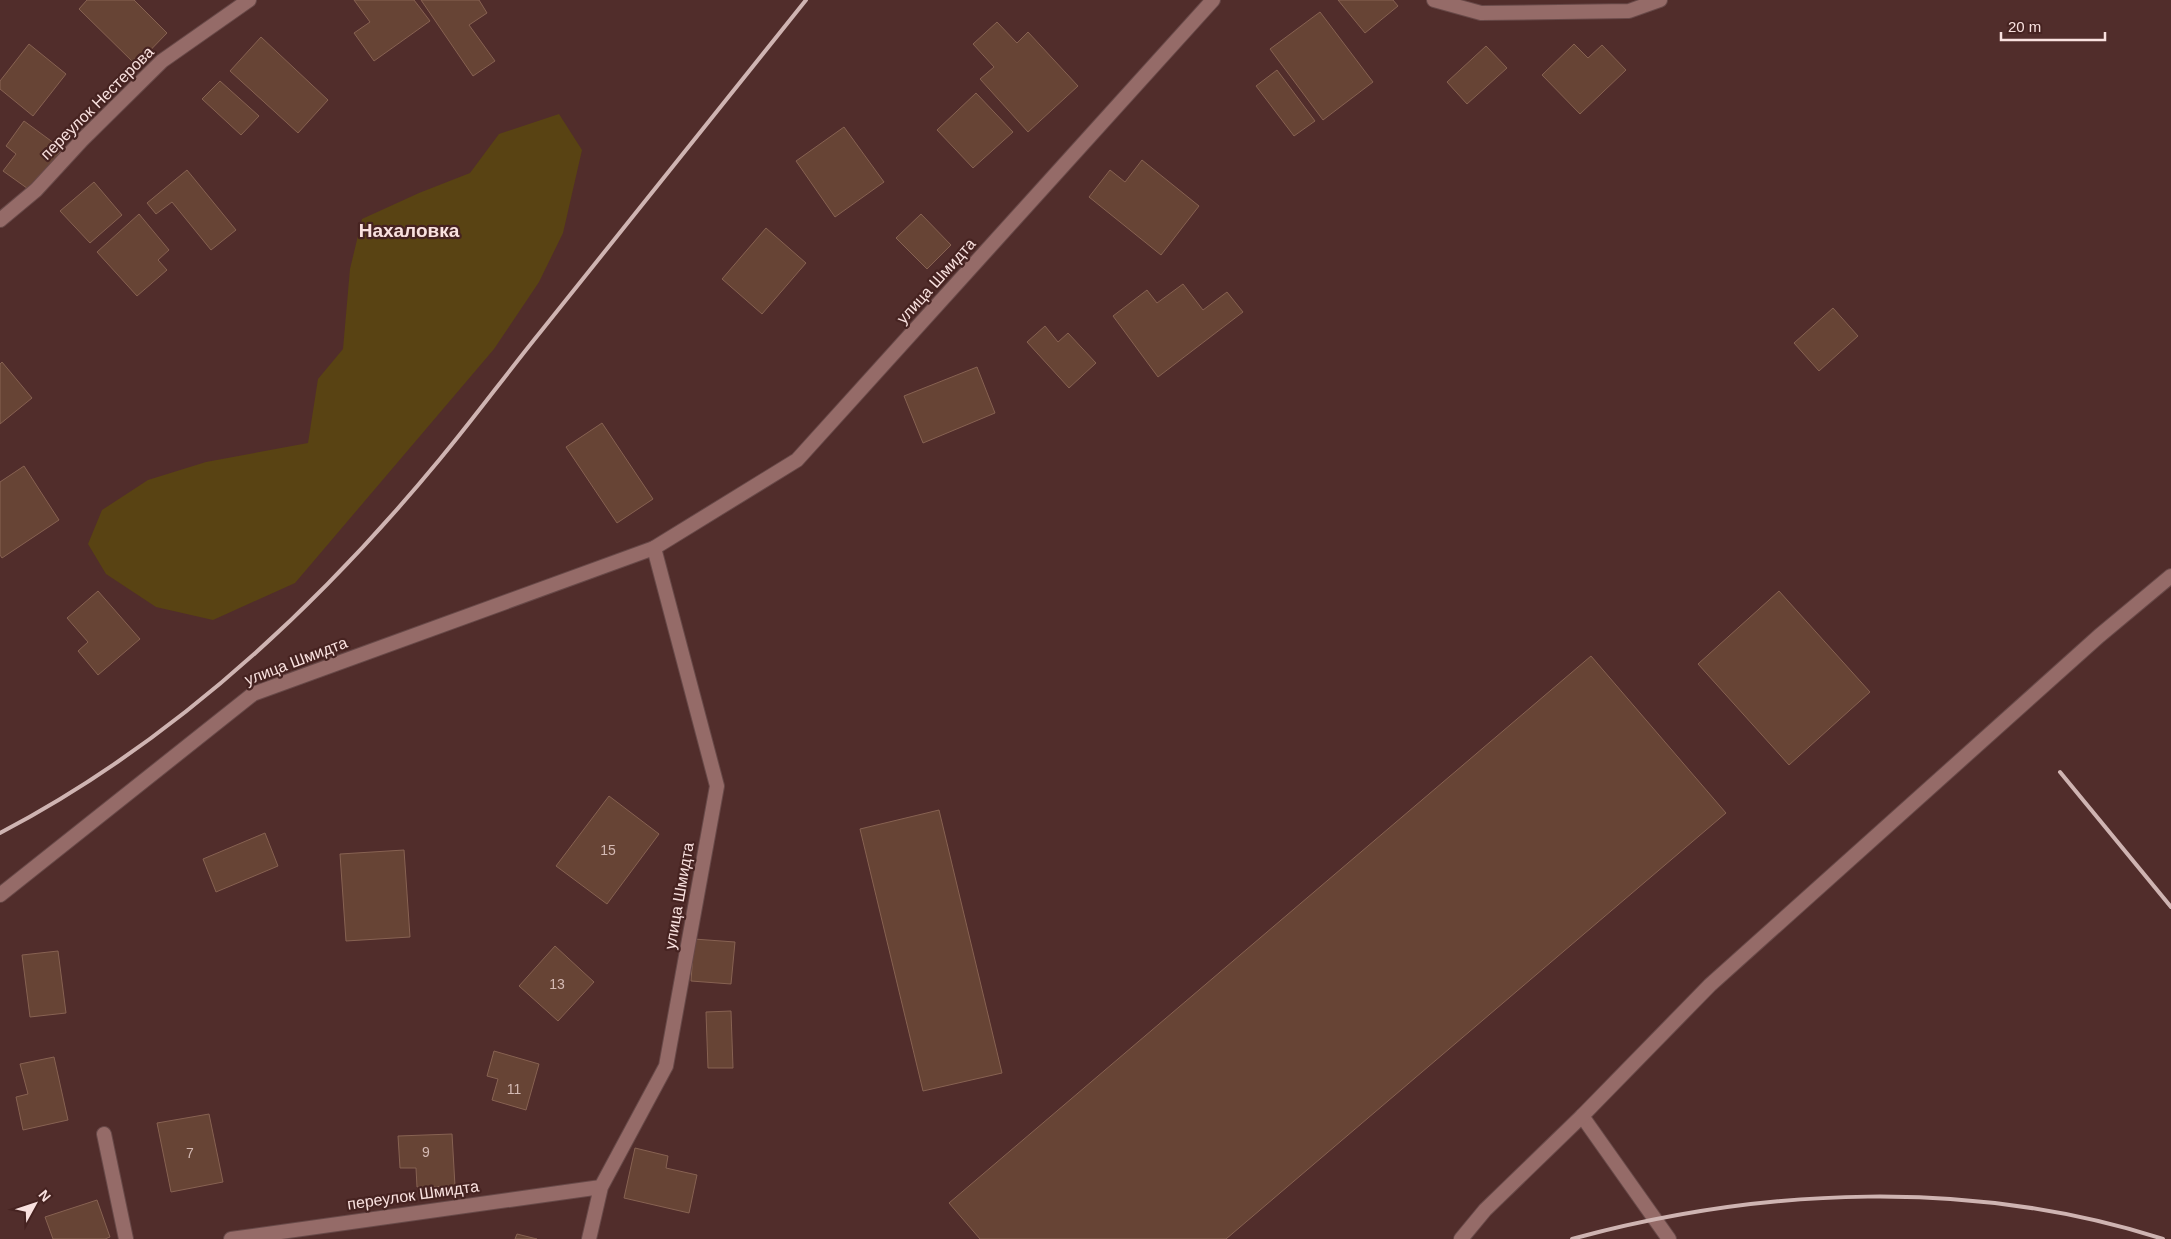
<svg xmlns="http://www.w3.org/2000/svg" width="2171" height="1239" font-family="Helvetica,sans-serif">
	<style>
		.green { fill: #594313 }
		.building { fill: #674435; stroke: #876252 }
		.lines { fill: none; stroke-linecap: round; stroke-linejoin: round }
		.service-casing { stroke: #684948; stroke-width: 16 }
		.pedestrian-casing { stroke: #684948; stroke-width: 16 }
		.minor-casing { stroke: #684948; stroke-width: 16 }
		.service { stroke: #956b68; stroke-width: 14 }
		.pedestrian { stroke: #956b68; stroke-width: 14 }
		.minor { stroke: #956b68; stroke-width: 14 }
		.rail { stroke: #cfb4b2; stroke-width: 4 }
		.labels { text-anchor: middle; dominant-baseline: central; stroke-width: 4.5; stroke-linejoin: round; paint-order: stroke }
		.number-label { font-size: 14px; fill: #d4bab4 }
		.street-label { font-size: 16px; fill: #f9e1df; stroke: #462321 }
		.quarter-label { font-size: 19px; font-weight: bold; fill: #f9e1df; stroke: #462321 }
	</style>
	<rect width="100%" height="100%" fill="#512d2b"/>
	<path class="green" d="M559 114 582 150 563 233 539 282 494 349 295 583 213 620 156 607 106 574 88 544 102 510 148 480 206 462 308 443 318 379 343 349 350 269 362 219 419 193 470 173 499 134Z"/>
	<path class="building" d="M87 0H134L167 33 136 65 79 9Z
		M354 0H414L430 21 374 61 354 33 370 22Z
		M421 0H479L487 13 469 25 495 61 473 76Z
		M1338 0H1393L1398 6 1365 33Z
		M1320 12 1373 82 1323 120 1270 49Z
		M997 22 1017 43 1028 32 1078 86 1028 132 980 79 994 67 973 44Z
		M261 37 328 100 298 133 230 71Z
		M29 44 66 74 33 116 0 89V81Z
		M1574 44 1588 58 1602 45 1626 70 1580 114 1542 75Z
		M1486 46 1507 68 1467 104 1447 82Z
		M1277 70 1315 121 1294 136 1256 86Z
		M220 81 259 116 241 135 202 99Z
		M976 93 1013 132 973 168 937 130Z
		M24 121 62 149 31 191 3 171 16 154 6 146Z
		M844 127 884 182 835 217 796 161Z
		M1142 160 1199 206 1161 255 1089 197 1110 170 1125 182Z
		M187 170 236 230 211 250 172 202 156 214 147 203Z
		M94 182 122 215 90 243 60 211Z
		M139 214 169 250 158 260 167 270 137 296 97 252Z
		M921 214 951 245 927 269 896 238Z
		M766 228 806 263 762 314 722 279Z
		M1183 284 1203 310 1227 292 1243 312 1158 377 1113 316 1147 290 1157 303Z
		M1833 308 1858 336 1819 371 1794 343Z
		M1045 326 1058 342 1068 333 1096 363 1069 388 1027 342Z
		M2 362 32 398 0 424V364Z
		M977 367 995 413 923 443 904 396Z
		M602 423 653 499 617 523 566 447Z
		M24 466 59 520 2 558 0 555V482Z
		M98 591 140 639 98 675 78 651 88 642 67 618Z
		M1779 591 1870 692 1789 765 1698 664Z
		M1591 656 1726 813 1226 1239H980L949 1203Z
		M609 796 659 834 607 904 556 866Z
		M939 810 1002 1073 923 1091 860 829Z
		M265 833 278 866 216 892 203 859Z
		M404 850 410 937 346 941 340 854Z
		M694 939 735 942 731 984 691 981Z
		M555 946 594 982 558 1021 519 986Z
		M58 951 66 1013 30 1017 22 955Z
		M731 1011 733 1068H708L706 1012Z
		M494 1051 539 1064 526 1110 492 1100 498 1079 487 1076Z
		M54 1057 68 1120 23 1130 16 1097 28 1094 20 1064Z
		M209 1114 223 1182 171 1192 157 1123Z
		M452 1134 455 1186 417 1187 416 1168H400L398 1136Z
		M635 1148 668 1156 666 1168 697 1175 689 1213 624 1198Z
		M97 1200 110 1237 105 1239H53L45 1217Z
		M517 1234 537 1239H515Z"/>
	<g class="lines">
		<defs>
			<path id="service" d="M1582 1116 1669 1239
				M104 1134 126 1239"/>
			<path id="pedestrian" d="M0 895 253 694 654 548"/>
			<path id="minor" d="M1434 0 1481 13 1629 11 1660 0
				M0 220 36 190 82 140 162 61 249 0
				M231 1239 601 1187
				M589 1239 601 1187 666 1066 717 786 654 548 797 460 1213 0
				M1461 1239 1485 1210 1582 1116 1710 985 2099 636 2171 576"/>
		</defs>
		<use href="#service" class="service-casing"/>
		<use href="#pedestrian" class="pedestrian-casing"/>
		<use href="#minor" class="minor-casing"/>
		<use href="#service" class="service"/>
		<use href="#pedestrian" class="pedestrian"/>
		<use href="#minor" class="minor"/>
		<path class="rail" d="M2060 772 2171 907
			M0 833C172 743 317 608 440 459 475 417 507 373 542 330 630 220 718 110 806 0
			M1572 1239C1763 1187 1973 1178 2163 1239"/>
	</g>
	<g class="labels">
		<g class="number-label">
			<text x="608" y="850">15</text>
			<text x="557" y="984">13</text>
			<text x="514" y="1089">11</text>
			<text x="426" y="1152">9</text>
			<text x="190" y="1153">7</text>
		</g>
		<g class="street-label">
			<text transform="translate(97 103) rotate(-45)">переулок Нестерова</text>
			<text transform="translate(936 281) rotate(-48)">улица Шмидта</text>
			<text transform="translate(296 661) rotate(-21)">улица Шмидта</text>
			<text transform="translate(679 896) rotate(-80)">улица Шмидта</text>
			<text transform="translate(413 1195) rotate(-8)">переулок Шмидта</text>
		</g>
		<g class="quarter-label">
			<text x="409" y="230">Нахаловка</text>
		</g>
	</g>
	<g transform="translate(35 1204) rotate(50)" stroke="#462321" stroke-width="4" paint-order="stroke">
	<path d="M0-4L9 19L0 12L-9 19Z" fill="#f9e1df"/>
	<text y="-8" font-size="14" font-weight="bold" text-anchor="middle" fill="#f9e1df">N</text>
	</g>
	<path d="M2001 32v8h104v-8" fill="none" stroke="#f9e1df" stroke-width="2.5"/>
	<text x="2008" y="32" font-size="15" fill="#f9e1df" stroke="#462321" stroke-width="4" paint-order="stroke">20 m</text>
</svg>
